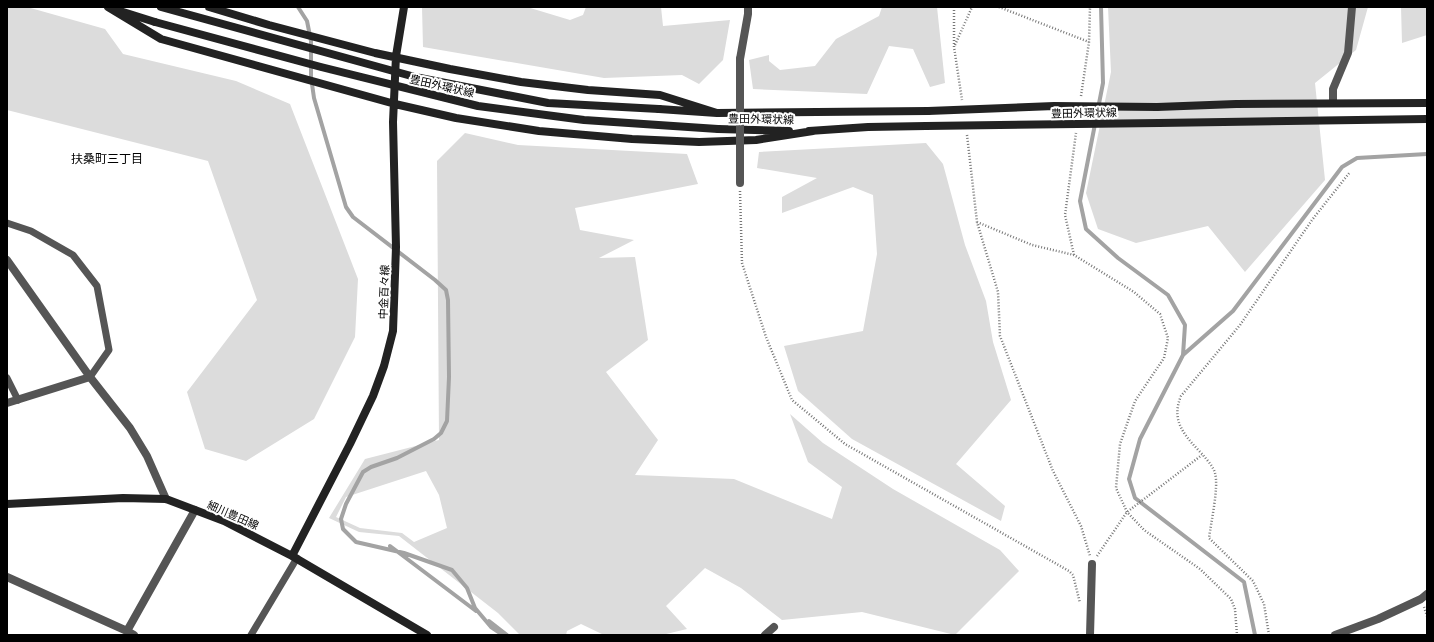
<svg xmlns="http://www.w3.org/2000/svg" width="1434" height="642" font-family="'PT Sans Narrow','Noto Sans JP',sans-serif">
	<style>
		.green { fill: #dcdcdc; fill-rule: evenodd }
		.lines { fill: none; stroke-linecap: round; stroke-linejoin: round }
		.stream { stroke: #a3a3a3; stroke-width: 4 }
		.path { stroke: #777; stroke-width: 2.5; stroke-dasharray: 1 2; stroke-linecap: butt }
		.lane { stroke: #555; stroke-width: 7 }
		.street { stroke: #555; stroke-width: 8 }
		.secondary { stroke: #222; stroke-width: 8 }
		.street-bridge { stroke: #555; stroke-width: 8 }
		.secondary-bridge { stroke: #222; stroke-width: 8 }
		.labels { text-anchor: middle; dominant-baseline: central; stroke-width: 4; stroke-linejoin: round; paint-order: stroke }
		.street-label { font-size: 11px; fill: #000; stroke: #fff }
		.neighbourhood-label { font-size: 12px; fill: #000; stroke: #fff }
	</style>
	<rect width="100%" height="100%" fill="#fff"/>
	<path class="green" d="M7 7H27L105 29 123 54 236 81 290 104 358 279 355 337 314 419 246 461 205 449 187 392 257 300 208 161 7 110Z
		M422 7H527L570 20 583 15 586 7H661L663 26 730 20 723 60 699 84 682 75 604 78 423 47Z
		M882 7H937L945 83 930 87 913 49 889 46 867 94 753 89 749 60 769 55V61L780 70 815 66 836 39 879 16Z
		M1108 7H1368L1356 50 1315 83 1325 180 1245 272 1208 226 1136 243 1098 229 1086 193 1111 72Z
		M1401 7H1427V35L1402 43Z
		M465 133 518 145 687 154 698 184 575 208 580 230 634 240 599 258 635 257 648 340 606 372 658 440 635 475 734 479 832 519 842 487 808 462 790 414 823 443 893 489 1000 550 1019 571 955 635 862 612 782 620 741 588 705 568 666 606 687 629 662 635H604L581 624 567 631 566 635H520L498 613 399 536 359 532 329 518 365 459 439 440 437 161ZM426 471 439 495 447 528 414 542 402 533 360 528 336 517 346 497Z
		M926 143 943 164 965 245 986 301 993 342 1011 400 956 464 1005 506 1001 521 852 439 798 391 784 346 863 331 877 254 873 195 853 187 782 213V197L817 178 757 168 759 152Z"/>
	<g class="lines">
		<path class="stream" d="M298 7 307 21 311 41V77L314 98 346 207 353 217 435 280 446 290 448 300 449 377 447 421 441 433 434 439 397 458 371 467 363 472 346 504 341 519 343 529 356 542 404 553 452 570 467 588 475 608 491 627 503 635
			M1101 7 1103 83 1080 201 1086 229 1118 258 1168 295 1185 325 1183 355 1140 439 1129 479 1135 498 1244 582 1255 635
			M1183 355 1233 311 1342 167 1357 158 1427 154
			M390 546 476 611
			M489 621 507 635"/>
		<path class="path" d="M954 7V47L962 100
			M999 7 1089 42
			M955 45 972 7
			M1081 96 1089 42 1090 7
			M967 135 977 222 998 292 1000 336 1053 471 1081 526 1090 556
			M740 191 742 263 766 337 792 400 845 444 1069 571 1073 575 1080 603
			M977 222 1032 245 1074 255 1134 292 1160 314 1168 338 1164 358 1135 401 1120 444 1116 488 1127 512 1144 530 1200 569 1231 599 1235 609 1237 635
			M1074 255 1065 215 1076 133
			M1097 556 1127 512 1202 455
			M1424 607 1427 616
			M1269 635 1264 604 1253 581 1209 538C1211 522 1219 487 1215 473 1213 466 1207 460 1203 455 1186 437 1170 422 1181 396L1240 325 1312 220 1350 172"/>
		<path class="lane" d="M7 223 31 231 73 255 97 286 109 350 90 377
			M7 378 18 400
			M251 635 297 558"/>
		<path class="street" d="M740 59 748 14V7
			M1333 103V89L1348 53 1352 7
			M7 260 90 377 130 428 147 456 166 499
			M7 403 90 377
			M7 577 127 631 195 510
			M127 631 134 635
			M765 635 774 627
			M1090 635 1092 564
			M1335 635 1378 619 1421 599 1427 594"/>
		<path class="secondary" d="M108 7 161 39 395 104 456 118 539 131 632 139 699 142 756 140 813 131
			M209 7 269 25 375 53 450 69 521 82 588 90 660 95 717 113
			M120 11 155 22
			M1157 107 1236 104 1427 103
			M659 109 717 113 928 111
			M1159 123 1427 119
			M718 129 789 131
			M809 131 868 127 926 126
			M7 504 123 498 166 499 224 521 292 556 427 635
			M292 556 350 444 373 396 384 366 393 331 396 247 393 122 396 56 404 7"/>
		<path class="street-bridge" d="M740 59V183"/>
		<path class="secondary-bridge" d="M161 7 415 77 548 103 659 109
			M155 22 321 67 478 106 584 120 718 129
			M928 111 1054 106 1157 107
			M926 126 1159 123"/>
	</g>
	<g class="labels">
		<g class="street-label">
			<text transform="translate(442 86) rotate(13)">豊田外環状線</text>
			<text transform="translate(1084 113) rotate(-1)">豊田外環状線</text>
			<text transform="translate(761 119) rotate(1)">豊田外環状線</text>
			<text transform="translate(384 292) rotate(-88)">中金百々線</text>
			<text transform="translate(233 515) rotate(24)">細川豊田線</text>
		</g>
		<g class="neighbourhood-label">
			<text x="107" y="158">扶桑町三丁目</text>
		</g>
	</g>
	<rect width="1434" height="642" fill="none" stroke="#000000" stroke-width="16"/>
</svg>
